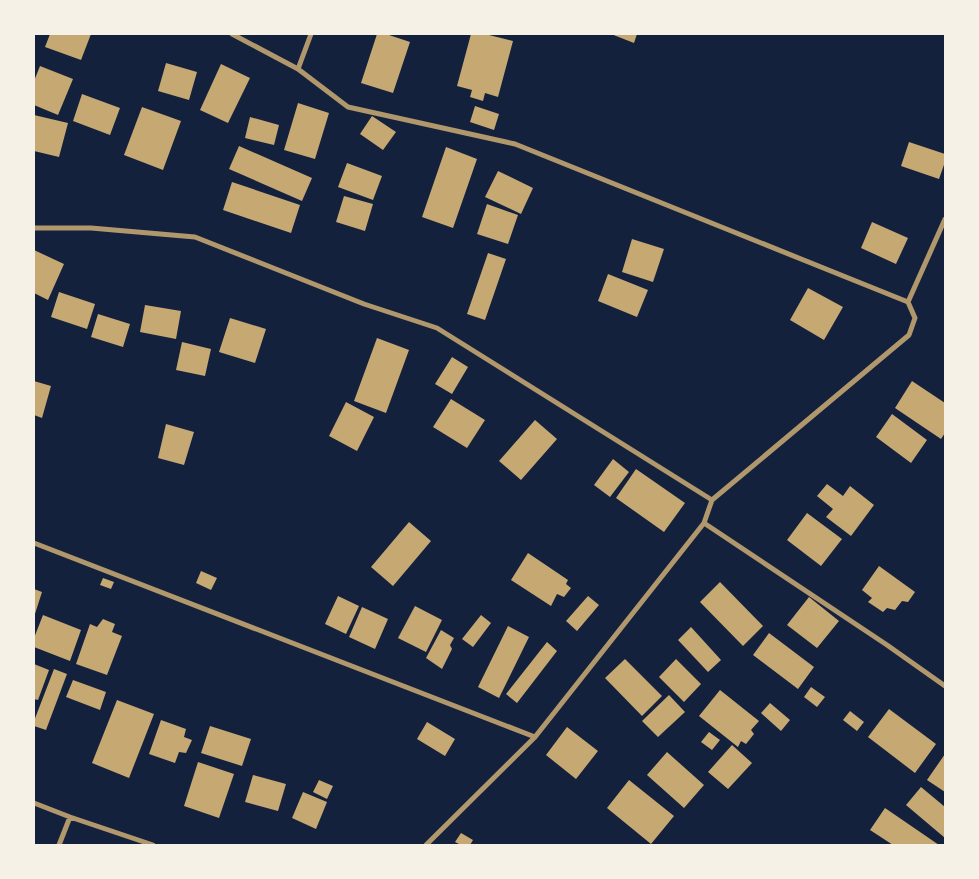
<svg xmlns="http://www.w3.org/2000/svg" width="979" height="879" font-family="'Source Sans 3',sans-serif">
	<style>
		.building { fill: #c6a872 }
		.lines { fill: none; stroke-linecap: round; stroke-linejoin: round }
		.minor { stroke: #b1986c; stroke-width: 5 }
	</style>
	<rect width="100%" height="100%" fill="#14213d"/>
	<path class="building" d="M50 34H91L81 60 45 47Z
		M377 34H386L410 42 393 93 361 83Z
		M471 34H485L513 41 498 97 485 93 483 101 470 97 472 90 457 86Z
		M611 34H637L634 43Z
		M166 63 197 72 189 100 158 91Z
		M221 64 250 78 228 123 200 110Z
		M40 66 73 79 58 115 34 105V81Z
		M82 94 120 108 110 135 73 121Z
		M298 103 329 113 315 159 284 150Z
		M475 106 499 114 494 130 470 122Z
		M142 107 181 121 163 170 124 155Z
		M34 115 68 123 59 157 34 151Z
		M372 116 396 132 383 150 360 134Z
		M250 117 279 125 274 145 245 138Z
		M909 142 945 154V162L939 179 901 166Z
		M239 146 312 178 302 201 229 169Z
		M446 147 477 159 453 228 422 217Z
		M347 163 382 176 373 200 338 187Z
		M498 171 533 188 521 214 485 197Z
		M232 182 300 205 291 233 223 210Z
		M344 196 373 204 365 231 336 222Z
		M487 204 518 215 508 244 477 234Z
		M872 222 908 238 896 264 861 248Z
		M632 239 664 249 653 282 622 272Z
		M34 250 64 264 48 300 34 293Z
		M488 253 506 259 485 320 467 314Z
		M608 274 648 290 637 317 598 301Z
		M808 288 843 307 824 340 790 320Z
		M59 292 95 304 87 329 51 317Z
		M145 305 181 311 176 339 140 332Z
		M98 314 130 324 123 347 91 337Z
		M230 318 266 329 255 363 219 352Z
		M377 338 409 350 386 413 354 401Z
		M182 342 211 349 205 376 176 370Z
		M452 357 468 367 452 394 435 384Z
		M34 381 51 386 42 418 34 415Z
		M912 381 945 403V433L941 439 895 408Z
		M451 399 485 420 467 448 433 427Z
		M346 402 374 417 357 451 329 436Z
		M892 414 927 440 911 463 876 437Z
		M535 420 557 439 521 480 499 461Z
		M166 424 194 432 184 465 158 458Z
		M613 459 629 472 610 497 594 485Z
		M636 469 685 503 664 532 616 498Z
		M827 484 843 496 850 486 874 505 851 536 826 517 833 509 817 496Z
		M807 513 842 539 821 566 787 540Z
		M409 522 431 541 393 586 371 567Z
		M528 553 568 580 566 584 571 588 564 597 557 594 551 606 511 580Z
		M879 566 915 592 908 602 902 601 895 610 887 608 883 612 868 602 872 598 862 590Z
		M201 571 217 578 211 590 196 583Z
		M103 578 114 582 111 589 100 585Z
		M720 582 763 626 743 646 700 602Z
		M34 589 42 592 34 617Z
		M338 596 359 606 346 634 325 624Z
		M588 596 599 605 577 631 566 621Z
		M809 597 839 621 817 648 787 625Z
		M415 606 442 620 426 652 398 638Z
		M362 607 388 619 375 649 349 637Z
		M43 615 81 630 70 661 34 647V638Z
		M481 615 491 623 473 647 462 639Z
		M103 619 115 624 112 632 122 636 107 675 76 664 90 624 97 627Z
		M508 626 529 637 499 698 478 687Z
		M691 627 721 660 708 672 678 640Z
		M441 630 454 638 450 645 452 649 442 669 426 658Z
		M769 633 814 667 798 689 753 655Z
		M547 642 557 651 517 703 506 694Z
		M625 659 662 696 642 716 605 678Z
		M676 659 701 684 684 702 659 677Z
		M34 664 49 670 38 700 34 699Z
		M54 669 67 674 46 730 34 726V721Z
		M73 680 106 692 100 710 66 697Z
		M811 687 825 697 817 707 804 697Z
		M720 690 759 721 751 730 754 734 746 744 741 741 738 747 699 716Z
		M669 695 685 712 658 737 642 721Z
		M117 700 154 714 129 778 92 763Z
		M770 703 790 720 781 731 761 713Z
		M889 709 936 744 915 773 868 737Z
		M850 711 864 722 857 731 843 720Z
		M161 720 186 729 184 737 192 740 186 753 179 752 175 763 149 754Z
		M427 722 455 739 445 756 417 739Z
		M210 726 251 739 242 766 201 753Z
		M567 727 598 751 576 779 546 755Z
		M709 732 720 740 712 750 701 742Z
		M732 745 752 763 728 789 708 772Z
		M667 752 704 785 684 808 647 775Z
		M945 754V792L927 780Z
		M198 762 234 774 219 818 184 806Z
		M253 775 286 784 278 811 245 802Z
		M319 780 333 786 327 799 313 792Z
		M629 780 674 816 651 844 607 808Z
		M921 787 945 807V838L906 805Z
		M303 792 327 802 316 829 292 818Z
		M885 808 939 845H893L870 830Z
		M461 833 473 840 470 845H461L455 842Z"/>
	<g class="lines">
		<path class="minor" d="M232 34 298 69 348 107 515 144 908 302 915 318 909 335 712 500 704 523 535 737 426 845
			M298 69 311 34
			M34 228H91L195 237 364 304 437 328 712 500
			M908 302 945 219
			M704 523 887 645 945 686
			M34 543 535 737
			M34 803 70 817 153 845
			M59 845 70 817"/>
	</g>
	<rect width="979" height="879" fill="none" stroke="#f6f1e7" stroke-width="70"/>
</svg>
